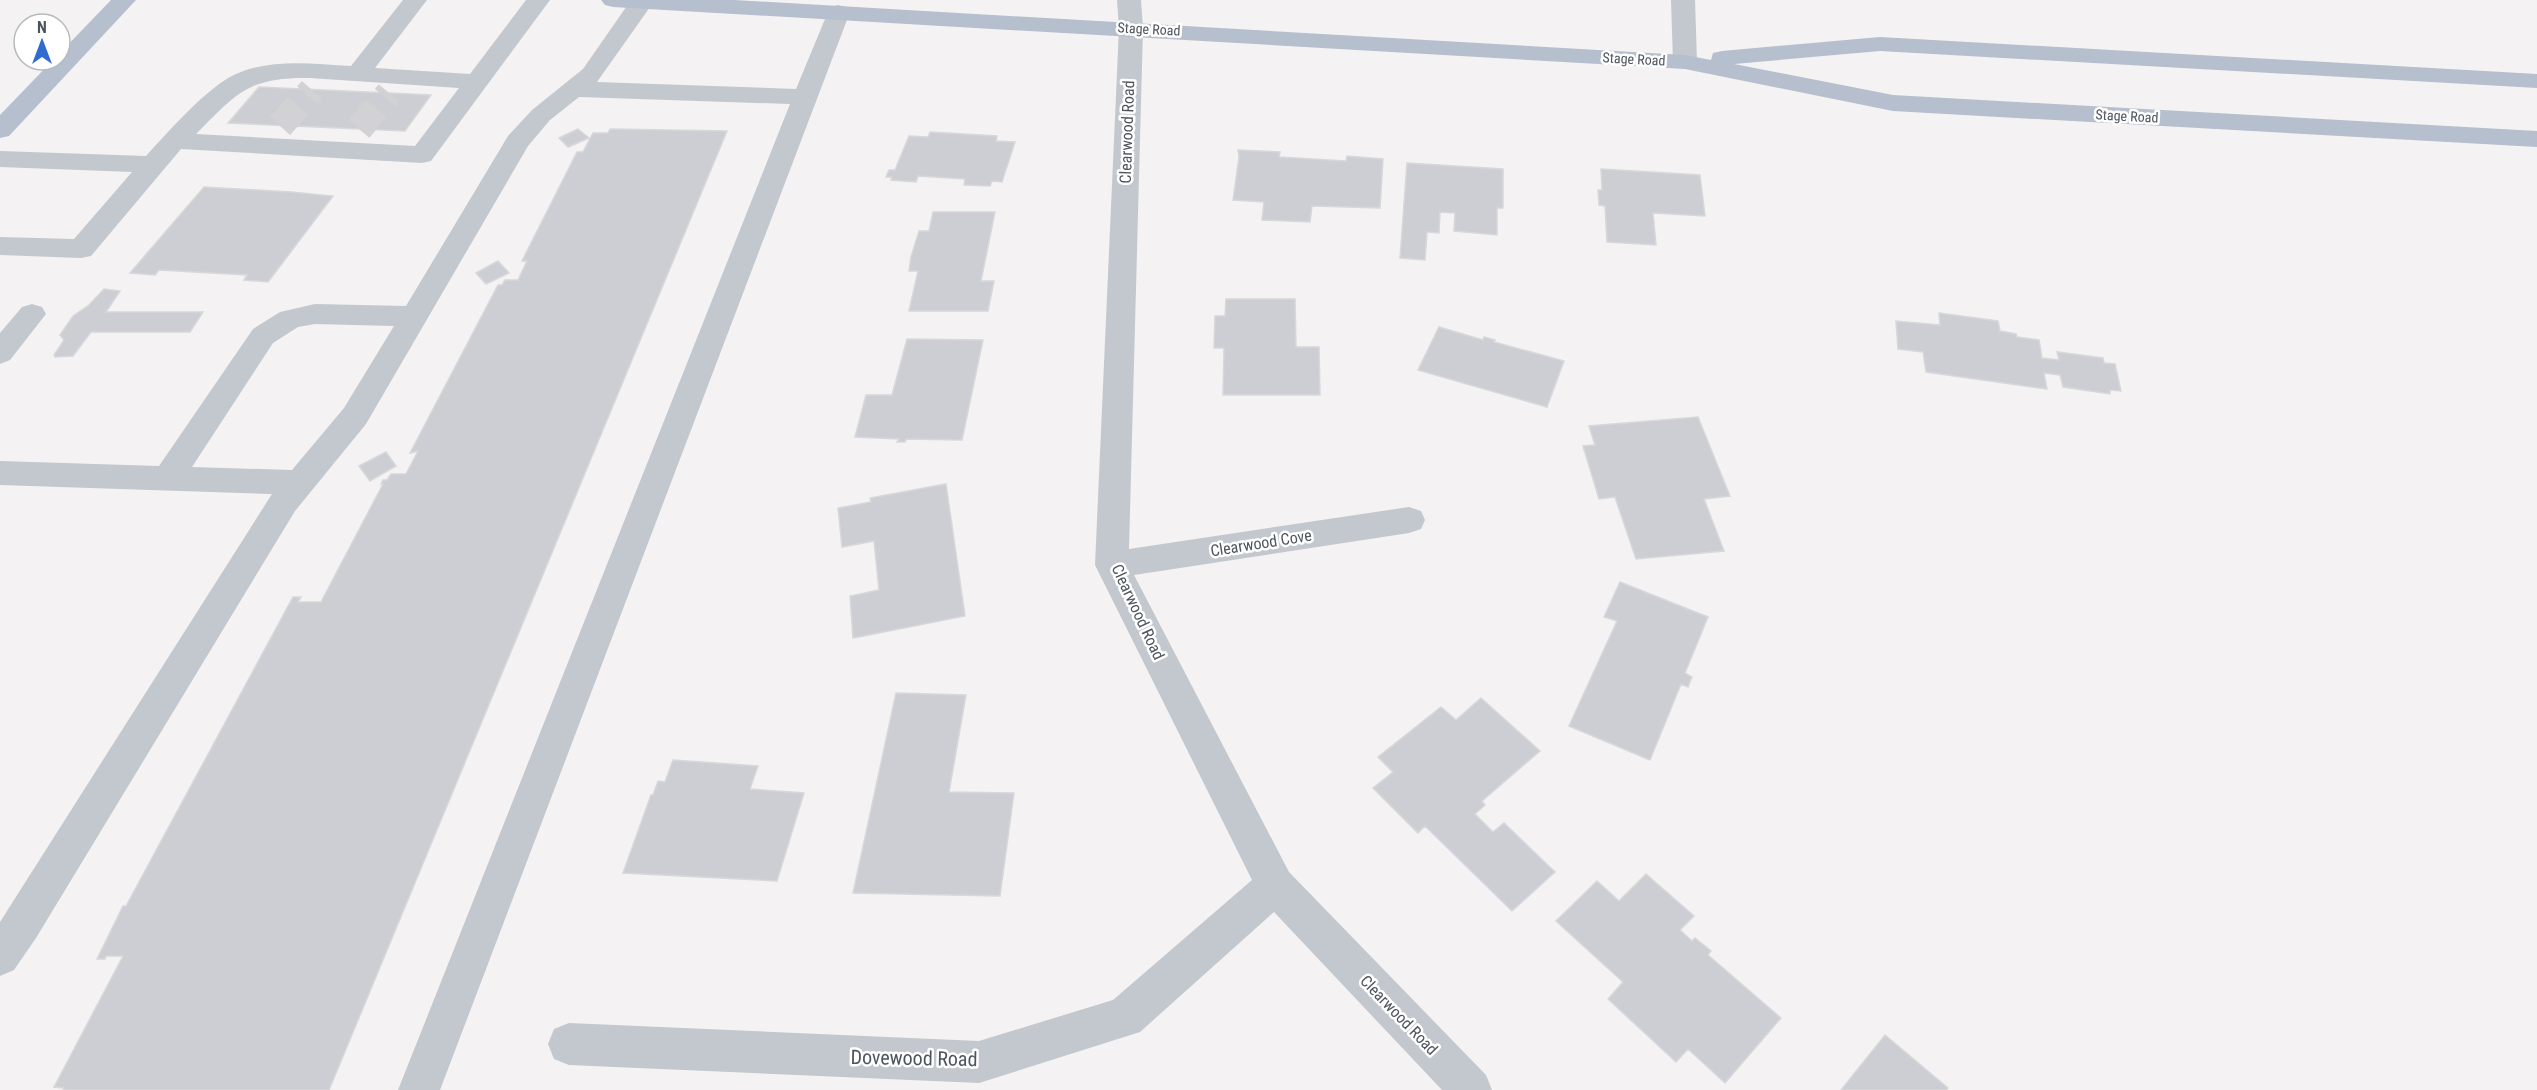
<svg xmlns="http://www.w3.org/2000/svg" width="2537" height="1090" font-family="'Roboto Condensed',sans-serif">
	<style>
		.building { fill: #cdced3; stroke: #d6d8dc; stroke-width: 1.5 }
		.lines { fill: none; stroke-linecap: round; stroke-linejoin: round }
		.minor-tunnel { stroke: #d2d2d4; stroke-width: 27; stroke-dasharray: 27 14; stroke-linecap: butt }
		.minor { fill: #c2c8ce; fill-rule: evenodd }
		.major { fill: #b5bfcd; fill-rule: evenodd }
		.labels { text-anchor: middle; dominant-baseline: central; stroke-width: 5; stroke-linejoin: round; paint-order: stroke }
		.far-street-label { font-size: 14px; fill: #4c545d; stroke: #fff }
		.street-label { font-size: 16px; fill: #4c545d; stroke: #fff }
		.near-street-label { font-size: 20px; fill: #4c545d; stroke: #fff }
	</style>
	<rect width="100%" height="100%" fill="#f4f2f2"/>
	<path class="building" d="M259 87 389 93 431 95 405 131 228 123Z
		M578 129 589 138 568 147 559 138Z
		M610 129 727 131 329 1090H63L64 1088 54 1087 123 956H106L105 959H97L123 906H126L293 597H301L298 602H321L383 484H381L383 480H387L391 474H406L418 451 410 453 498 285H502L505 280H518L527 261H522L577 152H583L593 133H608Z
		M930 132 997 136 996 141 1015 142 1002 182 992 181 990 186 964 185 965 179 918 176 916 182 891 180 892 177H886L889 170H895L909 136 928 137Z
		M1238 150 1280 152 1279 157 1346 161 1347 156 1383 159 1380 208 1312 206 1310 222 1262 220 1264 202 1233 200 1239 157Z
		M1407 163 1503 169V208H1497V235L1454 231 1455 213 1440 212 1439 233 1427 232 1425 260 1400 258Z
		M1601 169 1700 175 1705 216 1653 213 1656 245 1607 242 1605 206 1599 205 1598 190H1602Z
		M204 187 291 192 333 196 268 282 244 280 247 275 159 270 155 275 130 273Z
		M933 212H995L981 281H994L988 311H909L918 271H909L911 257 919 231H929Z
		M498 261 509 273 486 284 476 273Z
		M104 289 120 291 106 312H203L190 332H91L73 356 55 357 54 355 64 340 60 335 73 316 89 305Z
		M1226 299H1295L1296 347H1319L1320 395H1223L1224 348H1214L1215 316H1225Z
		M1939 313 1998 321 2000 331 2016 334 2017 337 2039 340 2042 358 2059 360 2057 352 2103 358 2104 363 2115 364 2121 391 2110 390V394L2063 387 2060 375 2044 373 2047 389 1926 372 1923 352 1898 349 1896 321 1940 325Z
		M1439 327 1483 340 1484 337 1495 340 1494 342 1564 361 1547 407 1418 370Z
		M907 339 983 340 962 440 906 439 905 442H897L899 439 855 437 866 395H892Z
		M1698 417 1730 496 1704 499 1724 551 1636 559 1615 497 1599 499 1583 446 1595 445 1589 426Z
		M386 452 396 466 370 481 359 466Z
		M946 484 965 616 853 638 850 596 879 590 874 541 842 547 838 508 871 502 870 498Z
		M1620 582 1708 617 1685 673 1692 677 1688 687 1681 684 1650 760 1569 726 1617 621 1604 617Z
		M896 693 966 695 949 792 1014 793 1000 896 853 893Z
		M1481 698 1540 751 1482 801 1485 805 1475 814 1493 832 1504 823 1555 872 1512 911 1425 826 1418 833 1373 788 1393 772 1378 757 1441 707 1456 720Z
		M673 760 758 766 750 789 804 793 777 881 623 873 651 795H653L658 781 665 782Z
		M1646 874 1694 916 1680 930 1692 941 1695 938 1711 951 1708 955 1781 1018 1725 1083 1688 1049 1676 1062 1608 999 1623 982 1556 921 1597 881 1619 901Z
		M1885 1035 1948 1088 1946 1090H1841Z"/>
	<g class="lines">
		<path class="minor-tunnel" d="M280 126 312 90
			M359 129 389 93"/>
		<path class="minor" d="M403 0H427L375 68 470 74 526 0H550L431 161 422 163 181 149 91 256 81 258 0 255V237L74 239 132 172 0 167V151L146 156C168 132 207 87 236 74 272 58 313 64 351 66ZM310 78 459 88 415 146 196 134C237 93 248 77 310 78Z
			M631 0H655L597 82 796 89 830 7 838 5 846 7 850 12 440 1090H398L790 104 579 97 550 120 528 146 366 424 295 511 36 938 14 970 0 976V922L272 494 0 485V461L159 466 253 329 280 312 315 304 406 306 508 136 532 110 583 69ZM315 324 394 326 344 408 292 470 192 467 273 343 298 327Z
			M1117 0H1141L1143 28 1129 549 1409 507 1421 511 1425 520 1421 529 1409 533 1134 575 1289 872 1486 1075 1492 1090H1442L1274 912 1140 1032 979 1083 569 1065 554 1059 548 1044 554 1029 569 1023 979 1041 1113 1000 1252 880 1095 565 1119 28Z
			M1671 0H1695L1697 62 1694 67 1685 69 1676 67 1673 62Z
			M32 304 42 307 46 314 10 360 0 364V333L22 307Z"/>
		<path class="major" d="M111 0H136L9 136 0 138V115L53 60H60V53Z
			M601 0H734L1685 55 1711 60 1713 53 1722 51 1880 37 2537 74V88L1880 51 1734 64 1893 95 2537 131V147L1893 111 1685 69 613 7 605 5Z"/>
	</g>
	<g class="labels">
		<g class="far-street-label">
			<text transform="translate(1149 29) rotate(3)">Stage Road</text>
			<text transform="translate(1634 59) rotate(3)">Stage Road</text>
			<text transform="translate(2127 116) rotate(3)">Stage Road</text>
		</g>
		<g class="street-label">
			<text transform="translate(1127 132) rotate(-88)">Clearwood Road</text>
			<text transform="translate(1261 543) rotate(-9)">Clearwood Cove</text>
			<text transform="translate(1138 612) rotate(65)">Clearwood Road</text>
			<text transform="translate(1399 1015) rotate(46)">Clearwood Road</text>
		</g>
		<g class="near-street-label">
			<text transform="translate(914 1058) rotate(1)">Dovewood Road</text>
		</g>
	</g>
	<g transform="translate(42 42)"><circle r="28" fill="#ffffff" stroke="#b7bbbe" stroke-width="1.5"/>
	<path d="M0-4.5L10 22L0 15L-10 22Z" fill="#306bd0"/>
	<text y="-9" font-size="16" font-weight="bold" text-anchor="middle" fill="#4c545d">N</text>
	</g>
</svg>
